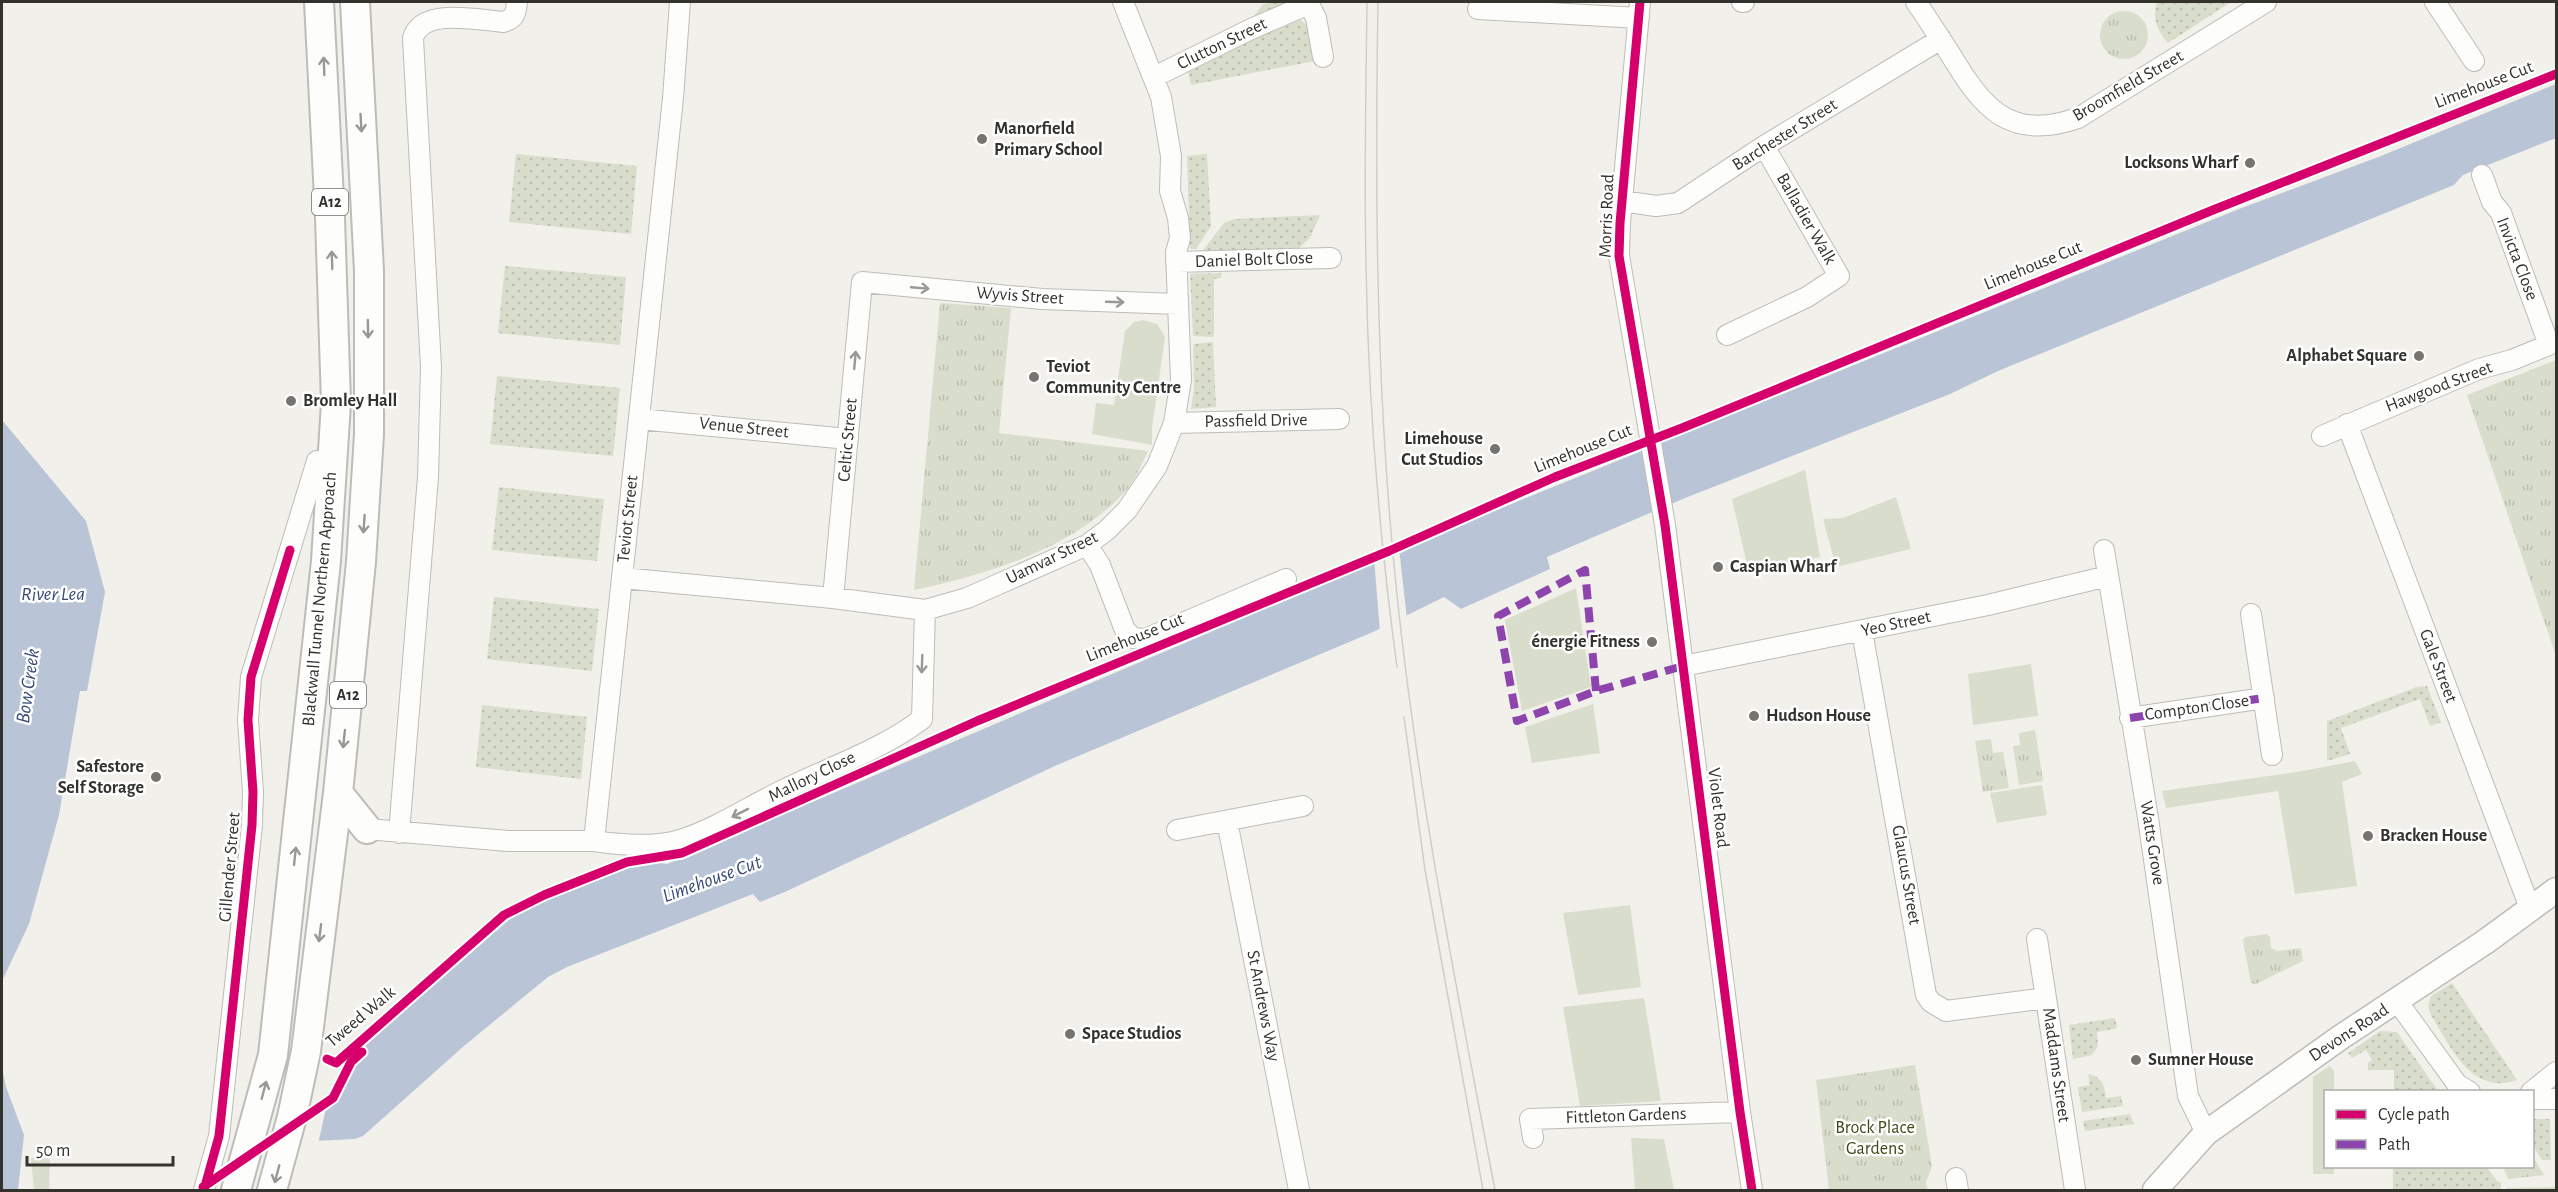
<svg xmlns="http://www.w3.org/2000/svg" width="2558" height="1192" font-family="'Alegreya Sans',sans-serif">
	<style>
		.grass { fill: url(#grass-dots) }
		.park { fill: url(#park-tufts) }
		.garden { fill: #d9ddcb }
		.water { fill: #bac4d7 }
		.pier { fill: #f2f0ea }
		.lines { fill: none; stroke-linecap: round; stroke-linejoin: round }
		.minor-casing { stroke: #bebcb7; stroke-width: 22 }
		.major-casing { stroke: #bebcb7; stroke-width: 27 }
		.highway-casing { stroke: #bebcb7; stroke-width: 32 }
		.minor { stroke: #fdfdfc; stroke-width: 20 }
		.major { stroke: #fdfdfc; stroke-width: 24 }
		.highway { stroke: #fdfdfc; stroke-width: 28 }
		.tram { stroke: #cecdcb; stroke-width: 1.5 }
		.quiet { stroke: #8e44ad; stroke-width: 8; stroke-dasharray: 15 8; stroke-linecap: butt }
		.cycleway-casing { stroke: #fff; stroke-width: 13 }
		.cycleway { stroke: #d6006c; stroke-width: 9 }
		.oneway { stroke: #989894 }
		.poi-dot { fill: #76746f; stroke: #fff; stroke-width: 2 }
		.labels { text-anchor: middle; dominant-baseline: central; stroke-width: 5; stroke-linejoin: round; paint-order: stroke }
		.shield { fill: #fff; stroke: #70706c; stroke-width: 1.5 }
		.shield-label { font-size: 16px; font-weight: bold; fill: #33322d }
		.street-label { font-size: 18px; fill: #33322d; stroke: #fff }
		.poi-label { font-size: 18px; font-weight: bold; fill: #33322d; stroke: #fff; text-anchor: start }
		.park-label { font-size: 18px; fill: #3e4a16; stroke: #fff }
		.water-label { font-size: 20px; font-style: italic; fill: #374b76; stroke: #fff }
	</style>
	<defs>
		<pattern id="grass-dots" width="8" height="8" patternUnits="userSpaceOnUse" patternTransform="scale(1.5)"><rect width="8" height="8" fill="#d9ddcb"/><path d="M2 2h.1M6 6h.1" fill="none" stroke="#bbbeaf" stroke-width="1.8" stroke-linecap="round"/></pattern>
		<pattern id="park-tufts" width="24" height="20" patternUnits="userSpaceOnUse" patternTransform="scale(1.5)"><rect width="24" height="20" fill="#d9ddcb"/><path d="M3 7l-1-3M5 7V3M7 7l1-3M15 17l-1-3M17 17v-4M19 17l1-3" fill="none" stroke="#bbbeaf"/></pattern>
	</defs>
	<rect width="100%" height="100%" fill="#f2f0ea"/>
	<path class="grass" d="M1271 2H1290L1252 19 1262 5Z
		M2157 2H2231L2168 43C2157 29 2152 20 2157 2Z
		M1298 18 1307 25 1315 61 1191 85 1188 71Z
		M516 154 637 166 631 234 509 222Z
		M1207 154 1211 226 1196 249H1190L1187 156Z
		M1320 215 1310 238 1299 248 1201 253 1224 223 1235 219Z
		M505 266 626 277 620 345 498 333Z
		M1221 273V278L1214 279V337L1193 336 1190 274Z
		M1213 342 1216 407 1191 409 1194 389 1193 344Z
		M497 376 620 388 613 456 490 444Z
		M499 487 604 499 597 561 492 550Z
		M494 597 599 609 592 671 487 659Z
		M2427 686 2441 722 2430 726 2420 699 2341 728 2350 754 2327 761V721L2417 687Z
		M482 705 587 717 581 779 476 767Z
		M2452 983 2517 1080C2471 1096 2451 1047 2431 1015L2428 1006 2431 996Z
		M2115 1018 2117 1028 2097 1032 2098 1046 2092 1055 2073 1059 2069 1025Z
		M2380 1031 2397 1032 2438 1091H2394V1070H2368V1063L2372 1060 2366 1050 2352 1058 2348 1053Z
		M2088 1074C2103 1077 2104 1086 2106 1098L2121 1096 2123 1106 2082 1112 2078 1087 2090 1085Z
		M2130 1114 2134 1124 2085 1131 2083 1121Z
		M2532 1119H2550L2551 1160H2542L2533 1146Z
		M2393 1167H2487L2497 1181 2501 1183V1190H2393Z"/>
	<path class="park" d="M2100 35a24 24 0 1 1 48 0a24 24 0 1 1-48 0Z
		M940 303 1011 308 999 433 1148 451C1141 466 1134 483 1122 495 1069 550 986 575 914 590Z
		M2556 360V656L2467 395Z
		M2035 730 2043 781 2019 785 2013 746 2020 745 2019 733Z
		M1991 739 1993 753 2003 752 2009 788 1983 792 1975 741Z
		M2267 934 2270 937 2271 948 2277 951 2301 948 2303 961 2256 984 2251 983 2243 941 2245 937Z
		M1915 1065 1932 1166 1926 1182 1927 1190H1829L1816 1080Z
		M2533 1157 2544 1175 2508 1179 2503 1167 2532 1166Z"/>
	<path class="garden" d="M1143 320 1157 324 1165 337 1152 428V445L1092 434 1096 403 1114 405 1125 331 1134 322Z
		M1805 470 1820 557 1753 572 1748 569 1732 499Z
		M1896 497 1911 549 1836 567 1823 519 1843 518Z
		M1576 588 1591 687 1522 711 1505 620Z
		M2031 664 2038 716 1973 725 1968 674Z
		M1593 704 1600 753 1532 763 1525 727Z
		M2355 761 2362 774 2342 782 2357 886 2295 894 2278 791 2166 808 2162 791 2297 772Z
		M2042 785 2047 815 1997 823 1990 793Z
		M1630 905 1641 987 1578 995 1563 913Z
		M1644 998 1661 1101 1580 1106 1563 1007Z
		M2330 1066 2334 1071V1091L2326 1092V1166L2334 1167V1174H2313V1077Z
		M1631 1138 1664 1139 1674 1190H1635Z
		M31 1158 50 1159 49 1190H34Z
		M2556 1187V1190H2506V1188Z"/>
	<path class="water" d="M2556 84V138L2463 175 2454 185 1998 371 1950 394 1685 498 1547 557 1550 569 1461 609 1444 597 1373 632 1057 765 787 891 760 902 753 894 567 967 548 977 464 1046 363 1136 355 1139 315 1141 189 1190 333 1093 348 1060 510 919 528 908 633 865 646 861 667 864 1494 511 2239 209 2381 156Z
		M2 420 86 521 105 592 87 691H80L59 815 29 924 2 981Z
		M2 1067 6 1087 24 1135 18 1190H2Z"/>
	<path class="pier" d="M1399 548 1407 619 1380 632 1374 558Z
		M330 1091 318 1144 246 1190H186Z"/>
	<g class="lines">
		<defs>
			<path id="minor" d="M1640 2 1620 223 1619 256 1665 525 1740 1112 1752 1190
				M1742 2H1744
				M1916 2C1927 18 1938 35 1949 52 1982 107 2008 142 2078 118L2266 2
				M2435 2 2474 61
				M1478 9 1639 18
				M1154 77 1249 30 1304 6 1311 8 1316 18 1323 57
				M2482 175 2492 202 2501 213 2549 345
				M1622 201 1656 206 1678 203 1764 146 1941 39
				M1176 262 1331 258
				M1727 335 1807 297 1839 276 1764 146
				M639 419 848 439
				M1174 423 1339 419
				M2347 424 2530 908
				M2322 436 2479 369 2512 360 2556 342
				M1087 545 1100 565 1125 630 1133 638 1145 639 1286 579
				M2104 550 2148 818 2188 1096 2206 1133
				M622 578 833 598 925 610 967 598 1087 545 1107 530 1127 510 1157 466 1174 423 1181 380 1176 252 1180 238 1178 218 1170 191 1171 156 1161 97 1123 2
				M833 598 862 282 1042 299 1178 304
				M2251 614 2272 755
				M1862 631 1926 995 1931 1002 1946 1011 2046 998
				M1683 666 1988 605 2108 576
				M2130 718 2264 698
				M1227 821 1299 1190
				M367 829 508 841H594L673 98 680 2
				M1177 830 1303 806
				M399 833 428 477 431 367 413 38C422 7 478 20 503 22 515 19 516 13 517 2
				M594 841C621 845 653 848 680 840 715 829 747 808 779 792 827 768 880 751 922 719L925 610
				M2037 939 2075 1190
				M2397 1001 2457 1084 2470 1092
				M2531 1092 2556 1072
				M2532 1099H2556
				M1533 1138 1530 1119 1740 1112
				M1956 1178 1958 1190
				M204 1190 219 1136 252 825 253 792 248 720 251 677 317 461"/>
			<path id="major" d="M2155 1190 2206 1133 2341 1037 2485 942 2556 890"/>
			<path id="highway" d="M338 793 367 829
				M236 1190 273 1055 326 561 336 403 330 218 319 2
				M272 1190 292 1117 306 1051 338 793 361 562 369 434V271L355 2"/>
		</defs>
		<use href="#minor" class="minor-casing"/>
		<use href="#major" class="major-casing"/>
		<use href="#highway" class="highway-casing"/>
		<use href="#minor" class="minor"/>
		<use href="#major" class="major"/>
		<use href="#highway" class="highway"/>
		<path class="tram" d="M1367 2C1366 89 1364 177 1366 264 1368 399 1379 534 1397 667
			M1378 2C1375 182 1376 363 1392 543 1411 761 1454 976 1495 1190
			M1404 717 1425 870 1483 1190"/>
		<path class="quiet" d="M1596 691 1585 570 1498 616 1517 721 1596 691 1683 666
			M2130 718 2264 698"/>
		<defs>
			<path id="cycleway" d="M1640 2 1620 223 1619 256 1665 525 1740 1112 1752 1190
				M327 1059 336 1063 504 915 544 895 627 862 682 853 977 721 1389 551 1555 477 1682 428 2213 210 2556 74
				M203 1187 333 1098 351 1062 362 1052
				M204 1190 219 1136 252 825 253 792 248 720 251 677 290 550"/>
		</defs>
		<use href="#cycleway" class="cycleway-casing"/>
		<use href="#cycleway" class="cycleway"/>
	</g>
	<defs><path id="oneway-shaft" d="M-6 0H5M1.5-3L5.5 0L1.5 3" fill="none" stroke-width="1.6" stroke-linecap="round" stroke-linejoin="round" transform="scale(1.5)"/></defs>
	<g class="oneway">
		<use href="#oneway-shaft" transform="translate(324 66) rotate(-92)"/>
		<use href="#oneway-shaft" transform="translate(361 123) rotate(87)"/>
		<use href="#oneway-shaft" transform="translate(332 260) rotate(-92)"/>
		<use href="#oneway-shaft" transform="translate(920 288) rotate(5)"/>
		<use href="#oneway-shaft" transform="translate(1115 302) rotate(2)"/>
		<use href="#oneway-shaft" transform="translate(368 329) rotate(89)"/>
		<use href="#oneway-shaft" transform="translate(855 360) rotate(-85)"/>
		<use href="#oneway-shaft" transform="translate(364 524) rotate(94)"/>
		<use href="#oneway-shaft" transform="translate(922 664) rotate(92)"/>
		<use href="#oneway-shaft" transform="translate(344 739) rotate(96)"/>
		<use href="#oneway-shaft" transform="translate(740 813) rotate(153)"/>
		<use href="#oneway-shaft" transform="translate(295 856) rotate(-84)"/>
		<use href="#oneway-shaft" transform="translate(320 933) rotate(97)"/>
		<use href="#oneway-shaft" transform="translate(264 1090) rotate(-75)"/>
		<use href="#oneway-shaft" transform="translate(277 1174) rotate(105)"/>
	</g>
	<g class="poi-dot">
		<circle cx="982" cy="139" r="6"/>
		<circle cx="2250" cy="163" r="6"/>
		<circle cx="2419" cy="356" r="6"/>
		<circle cx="1034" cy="377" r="6"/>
		<circle cx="291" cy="401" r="6"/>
		<circle cx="1495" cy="449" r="6"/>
		<circle cx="1718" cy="567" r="6"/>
		<circle cx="1652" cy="642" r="6"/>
		<circle cx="1754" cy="716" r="6"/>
		<circle cx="156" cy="777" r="6"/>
		<circle cx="2368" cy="836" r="6"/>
		<circle cx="1070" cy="1034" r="6"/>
		<circle cx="2136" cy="1060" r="6"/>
	</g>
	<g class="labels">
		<g class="shield">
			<rect x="312" y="189" width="36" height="26" rx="4.5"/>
			<rect x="330" y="682" width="36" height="26" rx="4.5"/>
		</g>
		<g class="shield-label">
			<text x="330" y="202">A12</text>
			<text x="348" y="695">A12</text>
		</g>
		<g class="street-label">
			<text transform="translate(1222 44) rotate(-26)">Clutton Street</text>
			<text transform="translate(2484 85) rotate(-21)">Limehouse Cut</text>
			<text transform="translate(2128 86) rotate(-30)">Broomfield Street</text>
			<text transform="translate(1785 135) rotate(-32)">Barchester Street</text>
			<text transform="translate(1607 216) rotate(-88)">Morris Road</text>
			<text transform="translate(1806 219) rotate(60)">Balladier Walk</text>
			<text transform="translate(2517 259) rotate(69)">Invicta Close</text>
			<text transform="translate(1254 260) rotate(-2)">Daniel Bolt Close</text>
			<text transform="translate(2033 266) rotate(-22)">Limehouse Cut</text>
			<text transform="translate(1020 296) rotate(4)">Wyvis Street</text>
			<text transform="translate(2439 387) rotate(-21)">Hawgood Street</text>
			<text transform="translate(1256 421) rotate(-1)">Passfield Drive</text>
			<text transform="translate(744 428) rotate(6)">Venue Street</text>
			<text transform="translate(848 440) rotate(-85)">Celtic Street</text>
			<text transform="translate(1583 449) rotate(-22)">Limehouse Cut</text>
			<text transform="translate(628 519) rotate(-84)">Teviot Street</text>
			<text transform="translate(1052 558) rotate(-26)">Uamvar Street</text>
			<text transform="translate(320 599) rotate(-85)">Blackwall Tunnel Northern Approach</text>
			<text transform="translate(1896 624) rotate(-12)">Yeo Street</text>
			<text transform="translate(1135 638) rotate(-22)">Limehouse Cut</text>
			<text transform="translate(2438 666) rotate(69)">Gale Street</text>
			<text transform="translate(2197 708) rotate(-8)">Compton Close</text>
			<text transform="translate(812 777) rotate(-26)">Mallory Close</text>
			<text transform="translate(1718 808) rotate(83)">Violet Road</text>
			<text transform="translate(2152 843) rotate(81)">Watts Grove</text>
			<text transform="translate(230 867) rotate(-85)">Gillender Street</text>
			<text transform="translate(1906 875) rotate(80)">Glaucus Street</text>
			<text transform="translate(1263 1006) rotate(79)">St Andrews Way</text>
			<text transform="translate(361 1017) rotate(-40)">Tweed Walk</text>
			<text transform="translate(2349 1033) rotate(-33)">Devons Road</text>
			<text transform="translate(2056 1065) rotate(82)">Maddams Street</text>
			<text transform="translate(1626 1116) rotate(-2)">Fittleton Gardens</text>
		</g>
		<g class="poi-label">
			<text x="994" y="129">Manorfield<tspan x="994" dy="21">Primary School</tspan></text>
			<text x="2238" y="163" text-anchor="end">Locksons Wharf</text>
			<text x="2407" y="356" text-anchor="end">Alphabet Square</text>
			<text x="1046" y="367">Teviot<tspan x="1046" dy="21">Community Centre</tspan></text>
			<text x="303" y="401">Bromley Hall</text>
			<text x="1483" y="439" text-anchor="end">Limehouse<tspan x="1483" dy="21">Cut Studios</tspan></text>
			<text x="1730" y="567">Caspian Wharf</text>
			<text x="1640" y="642" text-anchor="end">énergie Fitness</text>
			<text x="1766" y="716">Hudson House</text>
			<text x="144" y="767" text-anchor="end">Safestore<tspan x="144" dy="21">Self Storage</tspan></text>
			<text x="2380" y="836">Bracken House</text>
			<text x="1082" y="1034">Space Studios</text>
			<text x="2148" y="1060">Sumner House</text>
		</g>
		<g class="park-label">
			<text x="1875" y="1128">Brock Place<tspan x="1875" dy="21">Gardens</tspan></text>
		</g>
		<g class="water-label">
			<text x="53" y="594">River Lea</text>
			<text transform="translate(28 686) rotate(-82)">Bow Creek</text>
			<text transform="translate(712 879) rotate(-20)">Limehouse Cut</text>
		</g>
	</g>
	<rect width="2558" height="1192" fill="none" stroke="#33322d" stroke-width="6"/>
	<rect x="2324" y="1090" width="210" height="78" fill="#ffffff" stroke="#adadab" stroke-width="1.5"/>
	<rect x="2336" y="1110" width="30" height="9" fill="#d6006c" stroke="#adadab" stroke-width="1.5"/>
	<text x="2378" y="1120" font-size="18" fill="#33322d">Cycle path</text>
	<rect x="2336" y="1140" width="30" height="9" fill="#8e44ad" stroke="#adadab" stroke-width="1.5"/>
	<text x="2378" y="1150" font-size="18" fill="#33322d">Path</text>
	<path d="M27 1156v9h146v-9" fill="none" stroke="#33322d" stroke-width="3"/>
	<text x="36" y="1156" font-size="18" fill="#33322d" stroke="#ffffff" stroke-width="4.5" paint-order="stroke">50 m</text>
</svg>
